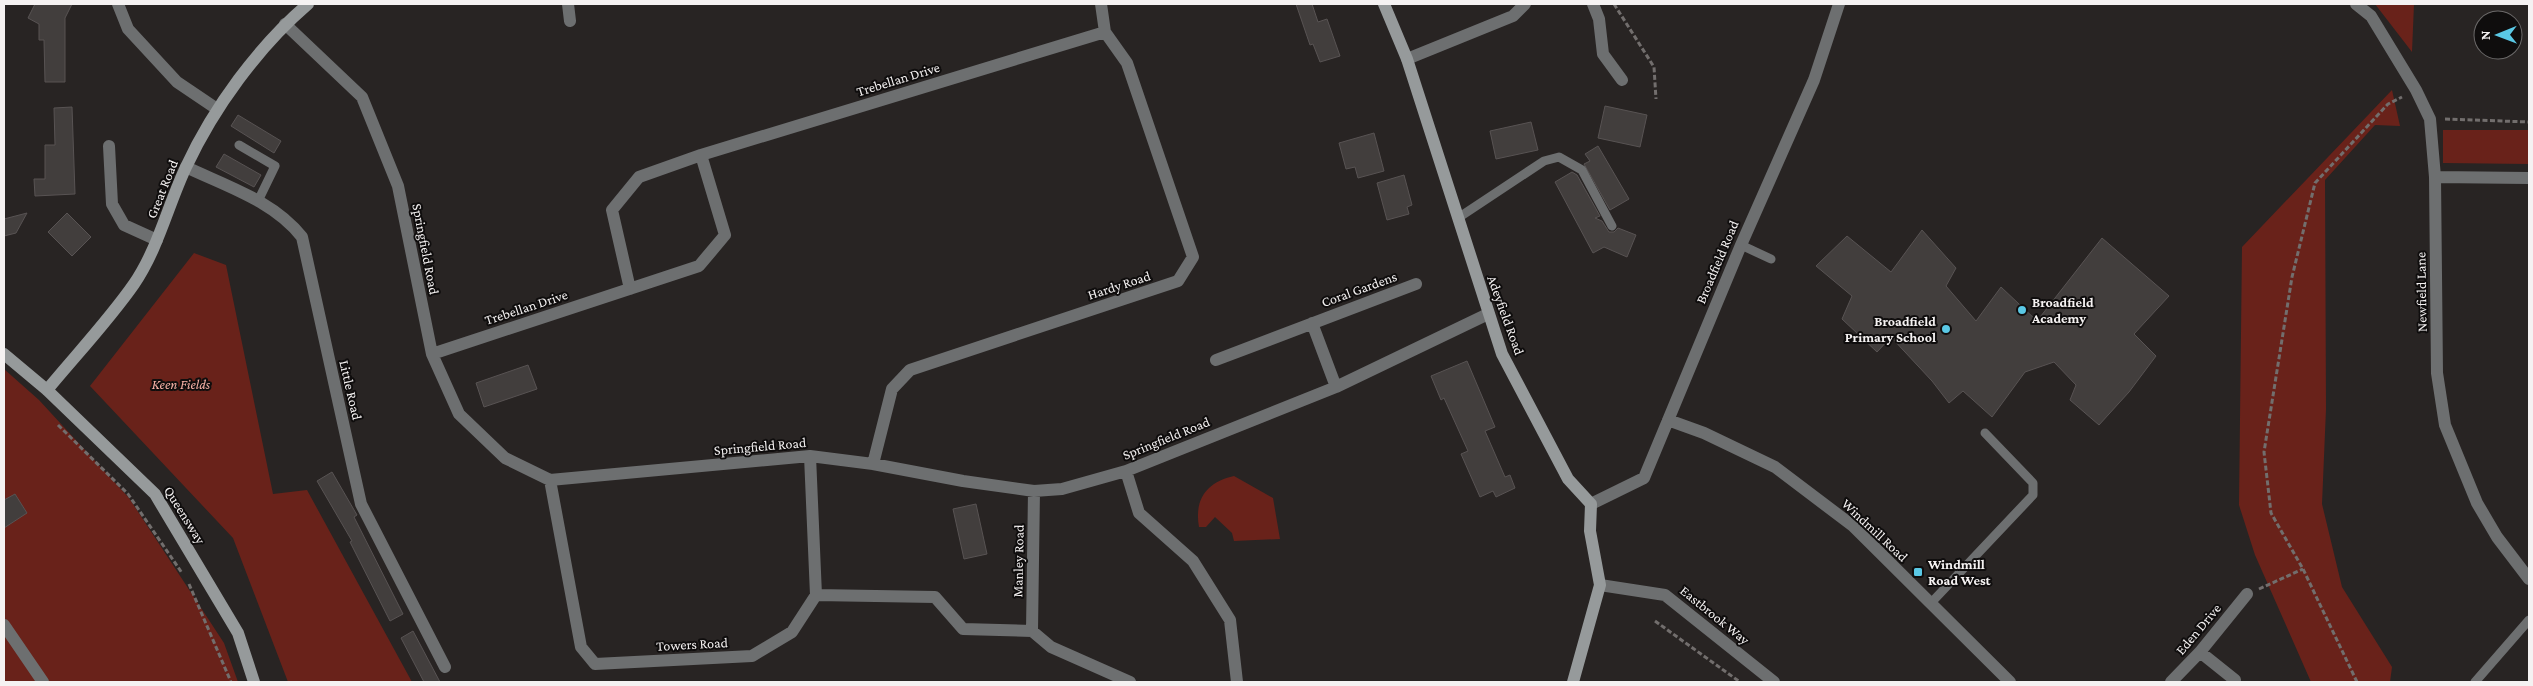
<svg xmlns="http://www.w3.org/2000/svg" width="2533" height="686" font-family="'Crimson Pro',serif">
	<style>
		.green { fill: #69221a }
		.building { fill: #423e3d; stroke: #585353 }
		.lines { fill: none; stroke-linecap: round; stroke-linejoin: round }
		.path { stroke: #726e6d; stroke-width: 3; stroke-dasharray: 5 2.5; stroke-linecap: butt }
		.lane { stroke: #6d6f70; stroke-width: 9 }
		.street { stroke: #6d6f70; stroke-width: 12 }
		.secondary { stroke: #969a9b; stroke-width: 12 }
		.poi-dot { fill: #5ac8e5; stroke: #0f0d0d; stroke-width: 2 }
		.labels { text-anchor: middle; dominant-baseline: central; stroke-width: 4; stroke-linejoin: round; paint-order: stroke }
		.street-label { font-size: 14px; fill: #f5f2f2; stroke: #0f0d0d }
		.poi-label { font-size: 14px; font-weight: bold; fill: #f5f2f2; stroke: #0f0d0d; text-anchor: start }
		.park-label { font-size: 14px; font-style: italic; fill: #f6b0a5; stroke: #0f0d0d }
	</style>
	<rect width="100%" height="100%" fill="#282423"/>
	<path class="green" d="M2375 4H2414L2412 52Z
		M2392 90 2400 126 2375 125 2325 180 2326 409 2322 504 2342 587 2392 667 2390 682H2311L2255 555 2239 505 2242 247Z
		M2443 130H2529V164L2443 163Z
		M194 253 226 265 273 494 307 490 412 682H288L233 538 90 386Z
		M4 369 39 400 129 498 224 643 238 682H4Z
		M1234 476 1273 498 1280 539 1234 541 1232 533 1215 517 1206 527H1199C1194 499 1207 482 1234 476Z"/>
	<path class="building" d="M35 4H72L65 18V82H45L44 40H39V24L28 18Z
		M1296 4H1312L1318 22 1327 19 1340 56 1320 62 1313 44 1310 45Z
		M1605 106 1647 115 1640 147 1598 138Z
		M72 107 75 194 35 196 34 179H45V145H55L54 108Z
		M238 115 281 141 274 153 231 126Z
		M1531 122 1538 150 1496 159 1490 131Z
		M1374 133 1384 171 1358 178 1355 167 1346 169 1339 143Z
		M1598 146 1629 199 1610 210 1584 164 1590 161 1585 154Z
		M224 154 261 175 254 187 216 167Z
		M1572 172 1577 175 1600 216 1595 218 1602 221 1609 232H1614L1618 228 1636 235 1627 257 1604 247 1593 253 1555 182Z
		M1404 175 1412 205 1407 207 1409 214 1387 220 1377 183Z
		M27 213 16 233 4 236V219Z
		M67 213 91 237 72 256 48 232Z
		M1922 230 1956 268 1946 286 1976 321 2001 287 2037 321 2102 238 2169 296 2134 334 2156 356 2129 392 2099 425 2070 400 2076 385 2054 362 2025 372 1992 417 1963 391 1949 403 1932 381 1891 337 1877 352 1842 319 1852 296 1816 266 1847 236 1891 272Z
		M1467 361 1495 427 1485 431 1505 477 1510 475 1515 488 1496 497 1493 491 1480 497 1461 454 1468 451 1444 398 1441 400 1431 376Z
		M528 365 537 389 484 407 476 383Z
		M332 472 357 515 354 517 403 614 390 621 350 542 352 541 317 481Z
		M15 494 27 513 4 528V500Z
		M976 504 987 554 964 559 953 509Z
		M413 631 440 682H424L401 638Z"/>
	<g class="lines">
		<path class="path" d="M1614 4 1654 67 1656 99
			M2445 119 2529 122
			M58 425 128 494 182 573
			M189 584 231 682
			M2259 589 2303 569
			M1655 621 1740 682
			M2357 682 2303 569 2271 513 2264 452 2292 277 2315 183 2388 104 2402 97"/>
		<path class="lane" d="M239 145 275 166 258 201
			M1458 218 1544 161 1559 157 1582 170 1612 226
			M1741 245 1771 259
			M1930 604 2033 495V483L1985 433
			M2475 682 2529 620"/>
		<path class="street" d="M118 4 128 29 177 82 217 109
			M568 4 570 21
			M1593 4 1599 19 1603 54 1622 80
			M2356 4 2371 16 2416 90 2430 119 2435 177 2437 373 2445 425 2477 503 2497 537 2529 579
			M285 24 362 97 398 186 432 354 459 414 505 458 550 480 810 456 873 464 963 481 1034 491 1062 489 1126 471 1336 387 1488 314
			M1407 59 1513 16 1525 4
			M109 146 112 204 124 225 157 240
			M186 167C226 186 274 201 302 237L361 504 445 667
			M2435 177 2529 178
			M630 289 612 210 639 177 701 155 1105 32
			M1312 323 1336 387
			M432 354 699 266 725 235 701 155
			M1216 360 1416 284
			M1668 420 1704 433 1775 467 1853 526 2010 682
			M873 464 892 389 910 370 1178 281 1193 257 1127 63 1105 32 1101 4
			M1126 471 1139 513 1193 561 1230 620 1237 682
			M550 480 581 647 595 664 752 656 792 632 816 595 810 456
			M1591 504 1644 478 1741 245 1814 80 1839 4
			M1600 585 1665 595 1774 682
			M816 595 935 597 963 629 1032 631 1051 647 1130 682
			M4 625 43 682
			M1032 631 1034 491
			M2200 652 2235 680
			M2171 682 2200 652 2247 594"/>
		<path class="secondary" d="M1384 4 1407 59 1502 354 1568 479 1591 504 1590 531 1600 585 1573 682
			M4 354 47 390 155 494 238 633 254 682
			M47 390C75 356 109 320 134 284 158 249 168 205 186 167 214 107 258 47 308 4"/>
	</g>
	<g class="poi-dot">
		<circle cx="2022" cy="310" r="5"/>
		<circle cx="1946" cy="329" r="5"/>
		<rect x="1913" y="567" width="10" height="10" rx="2.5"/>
	</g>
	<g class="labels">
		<g class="street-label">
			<text transform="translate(898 79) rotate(-17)">Trebellan Drive</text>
			<text transform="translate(162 189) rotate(-68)">Great Road</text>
			<text transform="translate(426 249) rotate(79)">Springfield Road</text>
			<text transform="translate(1717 262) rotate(-67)">Broadfield Road</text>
			<text transform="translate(1119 285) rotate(-18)">Hardy Road</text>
			<text transform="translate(1359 289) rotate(-20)">Coral Gardens</text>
			<text transform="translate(2421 292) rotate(-91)">Newfield Lane</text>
			<text transform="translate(526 307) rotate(-18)">Trebellan Drive</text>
			<text transform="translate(1506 315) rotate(70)">Adeyfield Road</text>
			<text transform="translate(351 390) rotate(77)">Little Road</text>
			<text transform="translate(1166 438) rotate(-22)">Springfield Road</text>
			<text transform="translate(760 446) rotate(-5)">Springfield Road</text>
			<text transform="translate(185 515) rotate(58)">Queensway</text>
			<text transform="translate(1875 530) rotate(43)">Windmill Road</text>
			<text transform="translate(1018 561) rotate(-89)">Manley Road</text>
			<text transform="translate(1715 615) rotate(39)">Eastbrook Way</text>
			<text transform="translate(2198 629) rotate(-50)">Eden Drive</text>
			<text transform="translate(692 644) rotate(-3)">Towers Road</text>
		</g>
		<g class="poi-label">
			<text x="2032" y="302">Broadfield<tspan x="2032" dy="16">Academy</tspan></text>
			<text x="1936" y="321" text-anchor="end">Broadfield<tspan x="1936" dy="16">Primary School</tspan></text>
			<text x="1928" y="564">Windmill<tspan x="1928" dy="16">Road West</tspan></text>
		</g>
		<g class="park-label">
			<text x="181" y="384">Keen Fields</text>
		</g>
	</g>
	<rect width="2533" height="686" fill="none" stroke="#f5f2f2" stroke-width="10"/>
	<g transform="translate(2498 35) rotate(269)"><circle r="24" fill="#0f0d0d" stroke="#6b6969"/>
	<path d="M0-4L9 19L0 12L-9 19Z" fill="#5ac8e5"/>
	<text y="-8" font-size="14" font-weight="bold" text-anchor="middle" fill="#f5f2f2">N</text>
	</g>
</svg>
